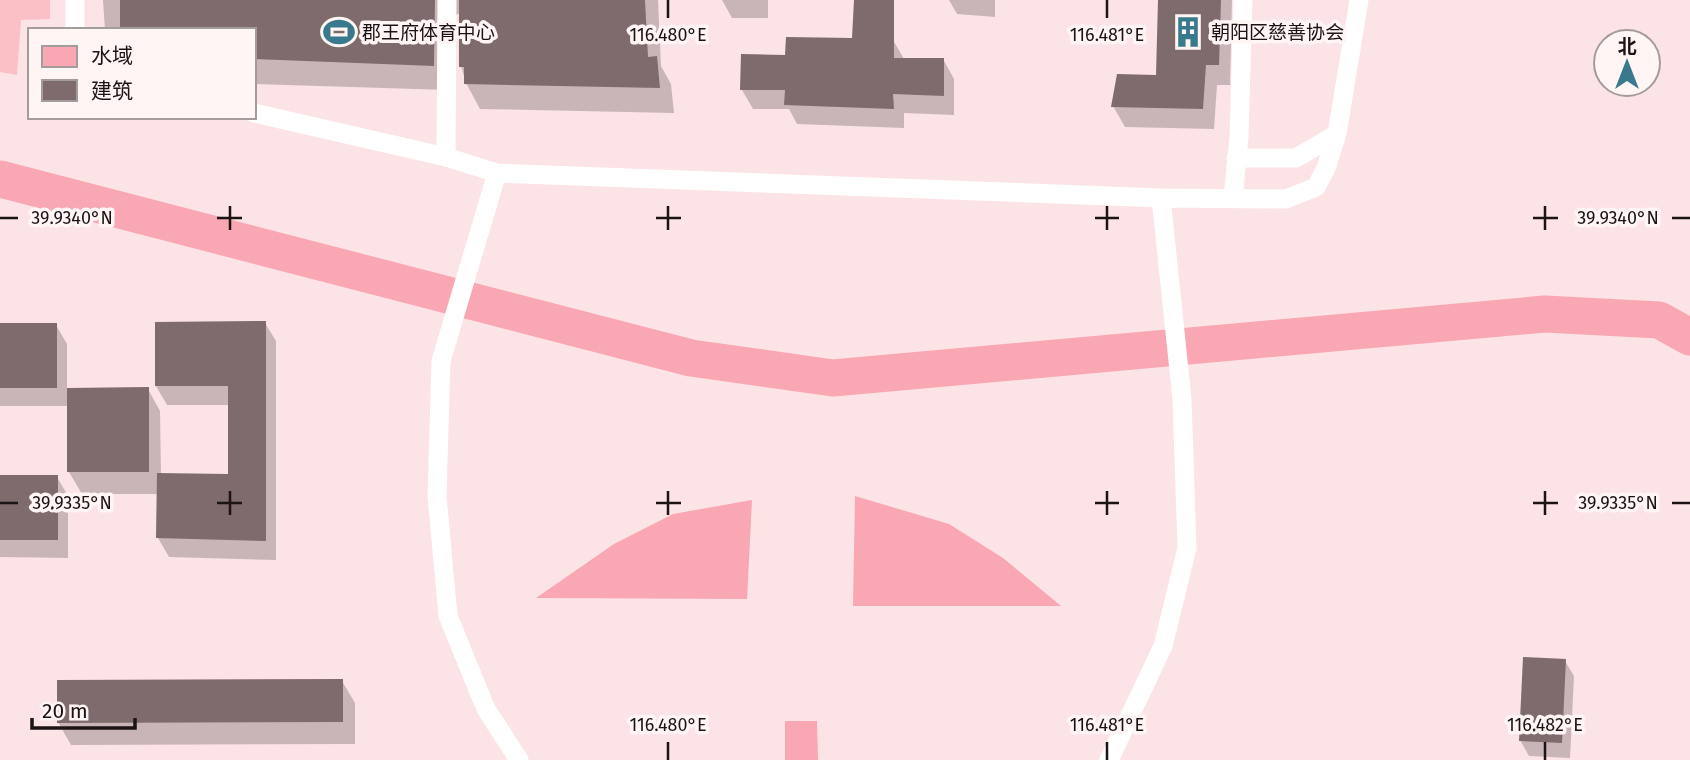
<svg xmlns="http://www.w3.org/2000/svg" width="1690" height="760" font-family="'Fira Sans','Noto Sans SC',sans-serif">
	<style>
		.green { fill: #fbbfc6 }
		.water { fill: #f9a7b2 }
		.shadow { fill: #0003 }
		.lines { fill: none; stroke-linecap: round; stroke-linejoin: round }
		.canal { stroke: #f9a7b2; stroke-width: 37 }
		.building { fill: #7f6a6c }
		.lane { stroke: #fff; stroke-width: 19 }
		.ticks { fill: none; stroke: #1b1314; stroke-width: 2.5 }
		.labels { text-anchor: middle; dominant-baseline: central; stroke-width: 7; stroke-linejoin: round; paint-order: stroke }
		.poi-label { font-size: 19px; fill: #1b1314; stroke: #fff5f5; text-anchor: start }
		.ticks-label { font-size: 18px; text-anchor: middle; fill: #1b1314; stroke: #fff5f5; stroke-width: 7; stroke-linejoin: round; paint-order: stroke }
	</style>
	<rect width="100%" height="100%" fill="#fce3e5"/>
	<path class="green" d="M0 0H50V19L21 20 17 75 0 72Z"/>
	<path class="water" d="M855 496 949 524 1003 558 1061 606H853Z
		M752 500 747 599 536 598 614 544 673 514Z
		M785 721H817L818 760H785Z"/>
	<path class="shadow" d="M103 0H658L661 66 671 84 674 113 480 109 466 83 461 66V13L455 15 448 90 254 84V30H105Z
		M722 0H768V18H732Z
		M949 0H995V17L957 14Z
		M1160 0H1232L1230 85H1217L1214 129 1125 127 1113 106 1157 76Z
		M893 40 904 59H943L954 79V115L904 113V128L797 124 789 109H753L742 90 787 57Z
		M265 323 276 341V560L169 557 158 538V494H82L69 472V406H0V325H56L67 344V390L148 389 160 411 161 475 230 476V405H167L156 386Z
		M0 477H57L68 496V558L0 557Z
		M1565 661 1574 676 1570 758 1529 756 1520 740Z
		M342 681 355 703V744L71 745 58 722Z"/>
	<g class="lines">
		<path class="canal" d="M0 179 691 358 833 378 1545 314 1659 320 1690 337"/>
	</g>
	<path class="building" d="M120 0H435L434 66 254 59V30H120Z
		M459 0H645L648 57 657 56 660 88 464 84V67H459Z
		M854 0H894V58H944V96L893 94 894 109 784 105 785 90H740L741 54 785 55 786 37 852 38Z
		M1158 0H1221L1219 65H1206L1203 109 1111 107 1117 74 1156 75Z
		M266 321V541L156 538 157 473 228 474V386H155V322Z
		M0 323H57V388H0Z
		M149 387V472H67V388Z
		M0 475H58V540H0Z
		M1523 657 1566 659 1562 743 1519 741Z
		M343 679V722L57 723V680Z"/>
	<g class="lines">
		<path class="lane" d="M75 30V0
			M254 113 446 157 497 173
			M446 157 447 0
			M1236 158H1296L1337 134
			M1161 198 1286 199 1316 187 1326 168 1337 134 1359 0
			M1233 198 1239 137 1243 0
			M519 760 486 709 448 616 437 496 441 361 497 173 1161 198 1182 399 1187 548 1163 646 1109 760"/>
	</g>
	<path class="ticks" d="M668 0V18M1107 0V18M230 206V230M668 206V230M1107 206V230M1545 206V230M0 218H18M217 218H242M656 218H681M1095 218H1119M1533 218H1558M1672 218H1690M230 491V515M668 491V515M1107 491V515M1545 491V515M0 503H18M217 503H242M656 503H681M1095 503H1119M1533 503H1558M1672 503H1690M668 742V760M1107 742V760M1545 742V760"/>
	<defs>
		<symbol id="stadium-bare" viewBox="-9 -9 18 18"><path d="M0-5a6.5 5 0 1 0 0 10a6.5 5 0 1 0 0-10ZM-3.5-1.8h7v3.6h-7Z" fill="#39798c" stroke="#fff5f5" stroke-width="2.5" paint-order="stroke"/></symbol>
		<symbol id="building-bare" viewBox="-9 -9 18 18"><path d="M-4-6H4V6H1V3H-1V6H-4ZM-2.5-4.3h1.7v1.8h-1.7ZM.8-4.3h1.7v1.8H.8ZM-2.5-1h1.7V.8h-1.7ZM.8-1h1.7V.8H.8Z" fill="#39798c" stroke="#fff5f5" stroke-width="2.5" paint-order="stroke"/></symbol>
	</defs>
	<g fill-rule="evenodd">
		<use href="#stadium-bare" x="317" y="10" width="44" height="44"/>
		<use href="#building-bare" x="1166" y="10" width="44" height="44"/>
	</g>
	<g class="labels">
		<g class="poi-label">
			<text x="362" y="32">郡王府体育中心</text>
			<text x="1211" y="32">朝阳区慈善协会</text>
		</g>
	</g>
	<g class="ticks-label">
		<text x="668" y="41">116.480°E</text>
		<text x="1107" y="41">116.481°E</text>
		<text x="72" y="224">39.9340°N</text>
		<text x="1618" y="224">39.9340°N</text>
		<text x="72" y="509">39.9335°N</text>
		<text x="1618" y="509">39.9335°N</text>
		<text x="668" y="731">116.480°E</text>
		<text x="1107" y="731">116.481°E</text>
		<text x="1545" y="731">116.482°E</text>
	</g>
	<rect x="28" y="28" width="228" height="91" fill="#fff5f5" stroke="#a49b9b" stroke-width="2"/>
	<rect x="42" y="46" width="35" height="21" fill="#f9a7b2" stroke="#a49b9b" stroke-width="2"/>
	<text x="91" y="63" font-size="21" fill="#1b1314">水域</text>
	<rect x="42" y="80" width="35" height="21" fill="#7f6a6c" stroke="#a49b9b" stroke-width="2"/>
	<text x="91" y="98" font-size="21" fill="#1b1314">建筑</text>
	<g transform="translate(1627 63)"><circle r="33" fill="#fff5f5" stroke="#a49b9b" stroke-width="2"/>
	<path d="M0-5L12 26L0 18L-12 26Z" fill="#39798c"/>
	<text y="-10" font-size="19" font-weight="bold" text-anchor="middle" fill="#1b1314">北</text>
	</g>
	<path d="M32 718v10h103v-10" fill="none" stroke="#1b1314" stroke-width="3.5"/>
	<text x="42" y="718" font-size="21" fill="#1b1314" stroke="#fff5f5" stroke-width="5" paint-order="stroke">20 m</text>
</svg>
